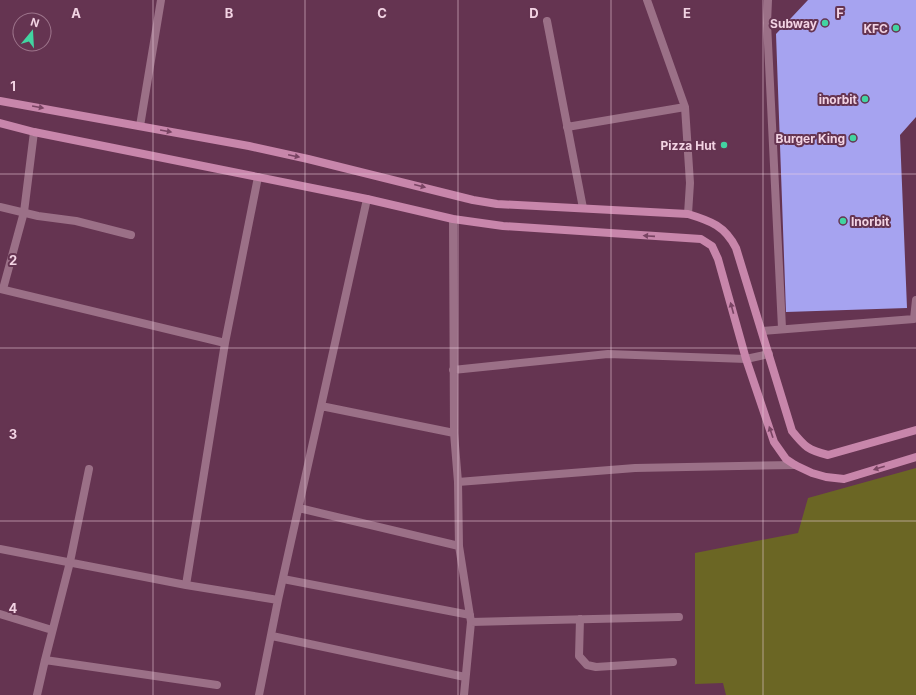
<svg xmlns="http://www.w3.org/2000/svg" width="916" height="695" font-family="Inter,sans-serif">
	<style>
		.green { fill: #6b6624 }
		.building { fill: #a6a3f0 }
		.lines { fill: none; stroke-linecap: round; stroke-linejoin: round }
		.lane { stroke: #9b7087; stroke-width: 8 }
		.street { stroke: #9b7087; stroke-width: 8 }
		.secondary { stroke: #c886ab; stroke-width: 8 }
		.oneway { fill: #794463 }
		.grid { fill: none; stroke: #f2d3e3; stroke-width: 1; stroke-opacity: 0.55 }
		.poi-dot { fill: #42d4a1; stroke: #653451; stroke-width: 1.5 }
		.labels { text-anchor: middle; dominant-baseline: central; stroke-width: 4; stroke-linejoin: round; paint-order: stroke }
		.poi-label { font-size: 12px; font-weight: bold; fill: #f2d3e3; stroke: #653451; text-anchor: end }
		.grid-label { font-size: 13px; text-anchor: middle; font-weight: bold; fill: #f2d3e3; stroke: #653451; stroke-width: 4; stroke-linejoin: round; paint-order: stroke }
	</style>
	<rect width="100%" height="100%" fill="#653451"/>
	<path class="green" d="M916 468V695H726L723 683 695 684V553L798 533 808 498Z"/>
	<path class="building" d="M808 0H916V117L900 135 907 308 786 312 776 34Z"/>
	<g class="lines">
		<path class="lane" d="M768 0 767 23 782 328
			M762 331 914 319 916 300"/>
		<path class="street" d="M647 0 685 107 690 183 688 214
			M547 21 583 208
			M140 126 161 0
			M567 127 685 107
			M0 207 38 216 76 221 131 235
			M453 219 454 433 458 482 459 546 471 622 464 695
			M0 289 225 343
			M3 289 24 212 34 132
			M453 370 608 354 746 359 769 354
			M321 406 454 433
			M458 482 635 468 795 465
			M299 508 459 546
			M0 549 186 585 278 600
			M283 579 470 615
			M186 585 225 343 258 177
			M0 614 52 630
			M580 619 579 656 587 665 596 667 673 662
			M471 622 679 617
			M272 636 465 677
			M45 660 217 685
			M37 695 45 660 70 562 89 469
			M259 695 278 600 367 199"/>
		<path class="secondary" d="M0 101 249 146 308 159 473 200 497 204 688 214C711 221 725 226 736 248L792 431C805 447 808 450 828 455L916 430
			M0 123 34 132 367 199 453 219 503 226 701 239 712 246 718 259 746 359 774 442 786 459 795 465 812 473 826 477 844 479 916 457"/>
	</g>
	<defs><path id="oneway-solid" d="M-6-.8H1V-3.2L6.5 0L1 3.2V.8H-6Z"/></defs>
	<g class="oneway">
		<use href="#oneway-solid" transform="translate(38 107) rotate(10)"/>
		<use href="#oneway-solid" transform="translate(166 131) rotate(10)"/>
		<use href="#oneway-solid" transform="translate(294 156) rotate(12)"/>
		<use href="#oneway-solid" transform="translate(420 186) rotate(14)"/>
		<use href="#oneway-solid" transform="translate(649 236) rotate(-176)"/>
		<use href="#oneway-solid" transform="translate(732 308) rotate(-105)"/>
		<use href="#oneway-solid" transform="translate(771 432) rotate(-109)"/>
		<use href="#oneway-solid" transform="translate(879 468) rotate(163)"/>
	</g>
	<path class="grid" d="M153 0V695M305 0V695M458 0V695M611 0V695M763 0V695M0 174H916M0 348H916M0 521H916"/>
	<g class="poi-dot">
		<circle cx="825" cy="23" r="4"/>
		<circle cx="896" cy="28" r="4"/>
		<circle cx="865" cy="99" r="4"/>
		<circle cx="853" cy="138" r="4"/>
		<circle cx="724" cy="145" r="4"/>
		<circle cx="843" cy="221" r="4"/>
	</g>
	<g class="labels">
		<g class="poi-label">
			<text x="817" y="23">Subway</text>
			<text x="888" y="28">KFC</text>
			<text x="857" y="99">inorbit</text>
			<text x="845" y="138">Burger King</text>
			<text x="716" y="145">Pizza Hut</text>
			<text x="851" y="221" text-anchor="start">Inorbit</text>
		</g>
	</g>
	<g class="grid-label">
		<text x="76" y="18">A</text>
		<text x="229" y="18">B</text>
		<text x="382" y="18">C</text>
		<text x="534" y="18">D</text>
		<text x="687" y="18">E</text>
		<text x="840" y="18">F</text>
		<text x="13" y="91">1</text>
		<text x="13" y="265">2</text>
		<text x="13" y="439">3</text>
		<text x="13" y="613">4</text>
	</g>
	<g transform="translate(32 32) rotate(18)"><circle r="19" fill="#653451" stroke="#9d748b"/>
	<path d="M0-3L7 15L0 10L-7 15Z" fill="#42d4a1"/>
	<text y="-6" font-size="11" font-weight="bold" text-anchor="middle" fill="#f2d3e3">N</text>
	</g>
</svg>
